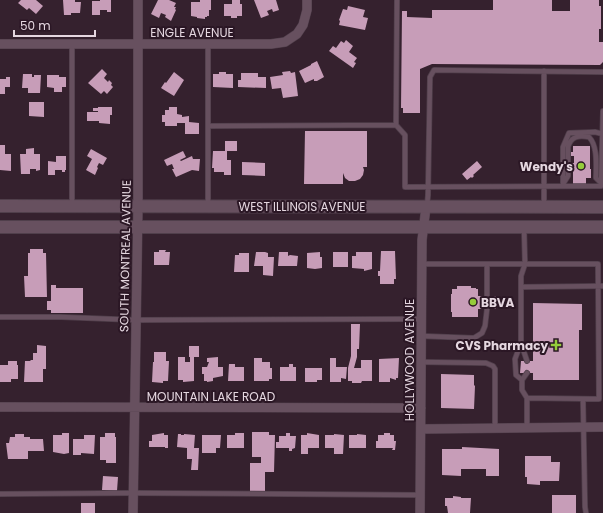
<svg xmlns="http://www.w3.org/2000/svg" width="603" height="513" font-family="Poppins,sans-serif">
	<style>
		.building { fill: #c79db8 }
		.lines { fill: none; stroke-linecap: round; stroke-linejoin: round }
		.lane-casing { stroke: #503f4b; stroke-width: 6 }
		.street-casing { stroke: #503f4b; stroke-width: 10 }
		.secondary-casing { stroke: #503f4b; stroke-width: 14 }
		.lane { stroke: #67505f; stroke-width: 4.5 }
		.street { stroke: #67505f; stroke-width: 9 }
		.secondary { stroke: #67505f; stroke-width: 12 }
		.poi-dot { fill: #95cc3b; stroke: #2b1725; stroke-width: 1.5 }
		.labels { text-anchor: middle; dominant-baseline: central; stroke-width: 4; stroke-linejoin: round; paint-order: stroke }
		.street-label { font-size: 12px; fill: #e5d7e0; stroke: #2b1725 }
		.poi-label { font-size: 12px; font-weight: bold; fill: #e5d7e0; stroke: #2b1725; text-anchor: end }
	</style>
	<rect width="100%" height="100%" fill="#35212e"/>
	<path class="building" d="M21 0H36L43 6 36 14 29 8 27 10 18 3Z
		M63 0H75V2H81L80 13H71V15H64Z
		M100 0H111V12H107V10H100V15H92V1H100Z
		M158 0H169L176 3 174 7H176L175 9 176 10 171 21 165 17 166 15 161 13 159 18 151 14Z
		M200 0H211V10H209V16H207V17H205V19L197 18V17L191 16V2H200Z
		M232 0H240V4H242V16H237V18H231V16H224V4H232Z
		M254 0H276L279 10 273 12 272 9 267 11 269 15 261 18Z
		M493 0H552V11H570V0H599V6H601V29H599V42H603V62L600 65 432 64 420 69V113H403V108H401L402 11H407V17L432 18V10H493Z
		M348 6 365 10 363 17 368 18 365 30 339 25 340 21 339 20 343 9 347 10Z
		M346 40 353 46 349 52 357 58 354 62 356 63 353 68 329 51 333 46 336 48 341 41 344 43Z
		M317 61 324 77 317 81H314V79L305 83 299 71 311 65V64Z
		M102 69 107 74 104 78 108 82 109 80 112 83 111 85 113 87 107 94 104 91 101 94 88 83Z
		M290 71 291 73 295 72 298 96 283 98 281 88 272 89 270 77 283 75 282 72Z
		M174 72 184 80 174 96 161 88 165 82 166 83Z
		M219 72H226V74H233V88L213 87V74H219Z
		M241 73H258V77H266V88L238 87V80H241Z
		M23 74H32V77H34V75H41L40 93H28V88H22Z
		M47 75H59V77H66V87H62V92H54V88L47 87Z
		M6 77H10V87H5V94H0V79H6Z
		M29 102H44V117L29 116Z
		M98 107H112V115H110V124L99 123V121H87V112H98V111H93V108H98Z
		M169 107H177V114L182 115V117L189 116V122L199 123V134H185V123H177V126H165V122H162V115H165V110H169Z
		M305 131H367V167H363L364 170 363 175 360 179 355 181H349L345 178 343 173V184H304Z
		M225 141H237V151H227V160H231V175H224V172H214V168H212L213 151H225Z
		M0 145H5V154H11V171L0 170Z
		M573 146H590V169H591V178H586V185H573V169H572V163H574V156H571V152H573Z
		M34 148V154H40V170L36 171V169H30V174H21L20 154H26V149Z
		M91 149 107 158 103 165 99 163 97 167 98 168 95 175 86 170 92 159 87 156Z
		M183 151 186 157 180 160 181 161 192 156 193 159H200L199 171 192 170 176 177 172 169H174L172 164 167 166 164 160Z
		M56 156H66V170H65V172H62V170H55V175H48V161L56 162Z
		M477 161 482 167 473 175 474 176 472 178 471 177 467 180 462 174Z
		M242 162 265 163V176L242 175Z
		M30 249H43V253H46L47 297H25L24 276H28V253H30Z
		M159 250H166L165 252H170L169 265H154V252H159Z
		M381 251H395L396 279H394V284H380V276H378V271H380Z
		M256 252H265L268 253V257H274L273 276 263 275V266H254Z
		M279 252H288V256L290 255 298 256 297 266H278Z
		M320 252V257H322V268L315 269 307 268V253Z
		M333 252H348V267H333Z
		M356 252H372V269L364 271V269L352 268V256H356Z
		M239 253H249V272H234L235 255H239Z
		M51 285H56V288H83V313H51V310H47V301H51Z
		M457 286H471V288H476V289H478V296H496V309H478V317H452V312H451V294H452V289H457Z
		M533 303 582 304V330H579V380H533V373H520L521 361H533Z
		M351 324H360L359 349H357V357L354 368H361V360H372V381H362L361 383H352V381H348V368L351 356Z
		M37 345 46 346V369H43V382H24L25 361H30L31 360H33V353H37Z
		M189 346H199V357H194V381L183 382V380H178V357H185V362H190V357H189Z
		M154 352H166V361H169L168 381H163V383L152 382 153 362H154Z
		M218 357V367H223V376L213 378V381L207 382V381H204V374H202V367H207L209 362H207V358Z
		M254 358H262V362H270V368H272V379H269V381H254Z
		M330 358H336V367H347L346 379 341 378V382H330Z
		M399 358 398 378H396V380L390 378V382H379V359Z
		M8 361H17V365H18V379H11V382H0V365H8Z
		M229 364H235V367H244V381H228Z
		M289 364H293V367H296V381H280V367H289Z
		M305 368H322V380H317V382H305Z
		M441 374 474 375V385L475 386 474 409 441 408Z
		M252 432H269V435H275L274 472H265V491H250V463H261V457H252Z
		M62 433H69V453L64 454 53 452V435H62Z
		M105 433H115V437H116V463H106V460H100V437H105Z
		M164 433V435H168V448H165V447H149V441H152V435Z
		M235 433H244V448H227V435H235Z
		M286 433H290V436H296L295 448 292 449V451H289V448H276V442H279V436H286Z
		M307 433 319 435V448H308V454H301V435H307Z
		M384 433H390V435H394V441H396L395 450H392L393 448H376V441H378V435H384Z
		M15 434H24V437H30V439H43L44 451H28V459H8L6 443H9L10 437H15Z
		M178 434H181V435H184V434L195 435 194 448H199L198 470H191L192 459H187V448L177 447Z
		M334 434 344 435 343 454H334V448H325V435H334Z
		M357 434 366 435V448H349V435H357Z
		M84 435H95L94 454 81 453V455H73V439H84Z
		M202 435H221L220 448H216V453H202Z
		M462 447 499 449V476H486V469H461V476L442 475V449H462Z
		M525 456H551V462H560L559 481H540V485L527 484V477H525Z
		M103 476 118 477 117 491 102 490Z
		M552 495H576V513H552Z
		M453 496 461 497V498H471L470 513H448L447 506H445V498H453Z
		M81 503H95V513H81Z"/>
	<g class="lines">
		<defs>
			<path id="lane" d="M397 0 396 125 405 135V187L601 186 603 111
				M72 44V206
				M208 126 396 125
				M563 183V147L569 133 595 132 603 134
				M563 184 568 176V147C571 136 579 135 589 137 598 146 596 166 596 178L601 183
				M544 205V71
				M208 206V44
				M427 207 428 195 430 77 434 70 603 72
				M524 227 525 264 521 276V343L515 359 516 375 522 380V390L527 398
				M422 264H598L599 399 527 398V428
				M487 264V296
				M521 287 603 286
				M0 317H61L136 320 422 319
				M421 336 474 338 482 333 485 326 487 309
				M521 343 527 361
				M421 362 486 363 493 366 495 369V429
				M522 380 527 373
				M583 399 585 507 586 513
				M0 494 134 493 420 495"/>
			<path id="street" d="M0 44H271L285 42 297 34 303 25 307 10V0
				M0 407 421 408
				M421 429 603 427
				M133 513 138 206V0
				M420 513 422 240 426 207"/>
			<path id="secondary" d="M0 206 603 207
				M0 227H603"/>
		</defs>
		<use href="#lane" class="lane-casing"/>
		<use href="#street" class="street-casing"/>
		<use href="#secondary" class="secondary-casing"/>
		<use href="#lane" class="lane"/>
		<use href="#street" class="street"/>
		<use href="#secondary" class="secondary"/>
	</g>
	<g class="poi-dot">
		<circle cx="581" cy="166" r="4"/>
		<circle cx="473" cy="302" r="4"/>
		<path d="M554 339h4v4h4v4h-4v4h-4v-4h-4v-4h4z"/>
	</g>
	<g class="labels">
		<g class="street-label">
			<text x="192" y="32">ENGLE AVENUE</text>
			<text x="302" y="206">WEST ILLINOIS AVENUE</text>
			<text transform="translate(125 256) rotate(-89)">SOUTH MONTREAL AVENUE</text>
			<text transform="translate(409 360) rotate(-90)">HOLLYWOOD AVENUE</text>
			<text x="211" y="396">MOUNTAIN LAKE ROAD</text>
		</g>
		<g class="poi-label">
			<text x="573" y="166">Wendy's</text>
			<text x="481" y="302" text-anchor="start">BBVA</text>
			<text x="548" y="345">CVS Pharmacy</text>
		</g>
	</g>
	<path d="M14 30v6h81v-6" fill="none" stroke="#e5d7e0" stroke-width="2"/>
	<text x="20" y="30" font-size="12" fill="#e5d7e0" stroke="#2b1725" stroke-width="3" paint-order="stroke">50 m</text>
</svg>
